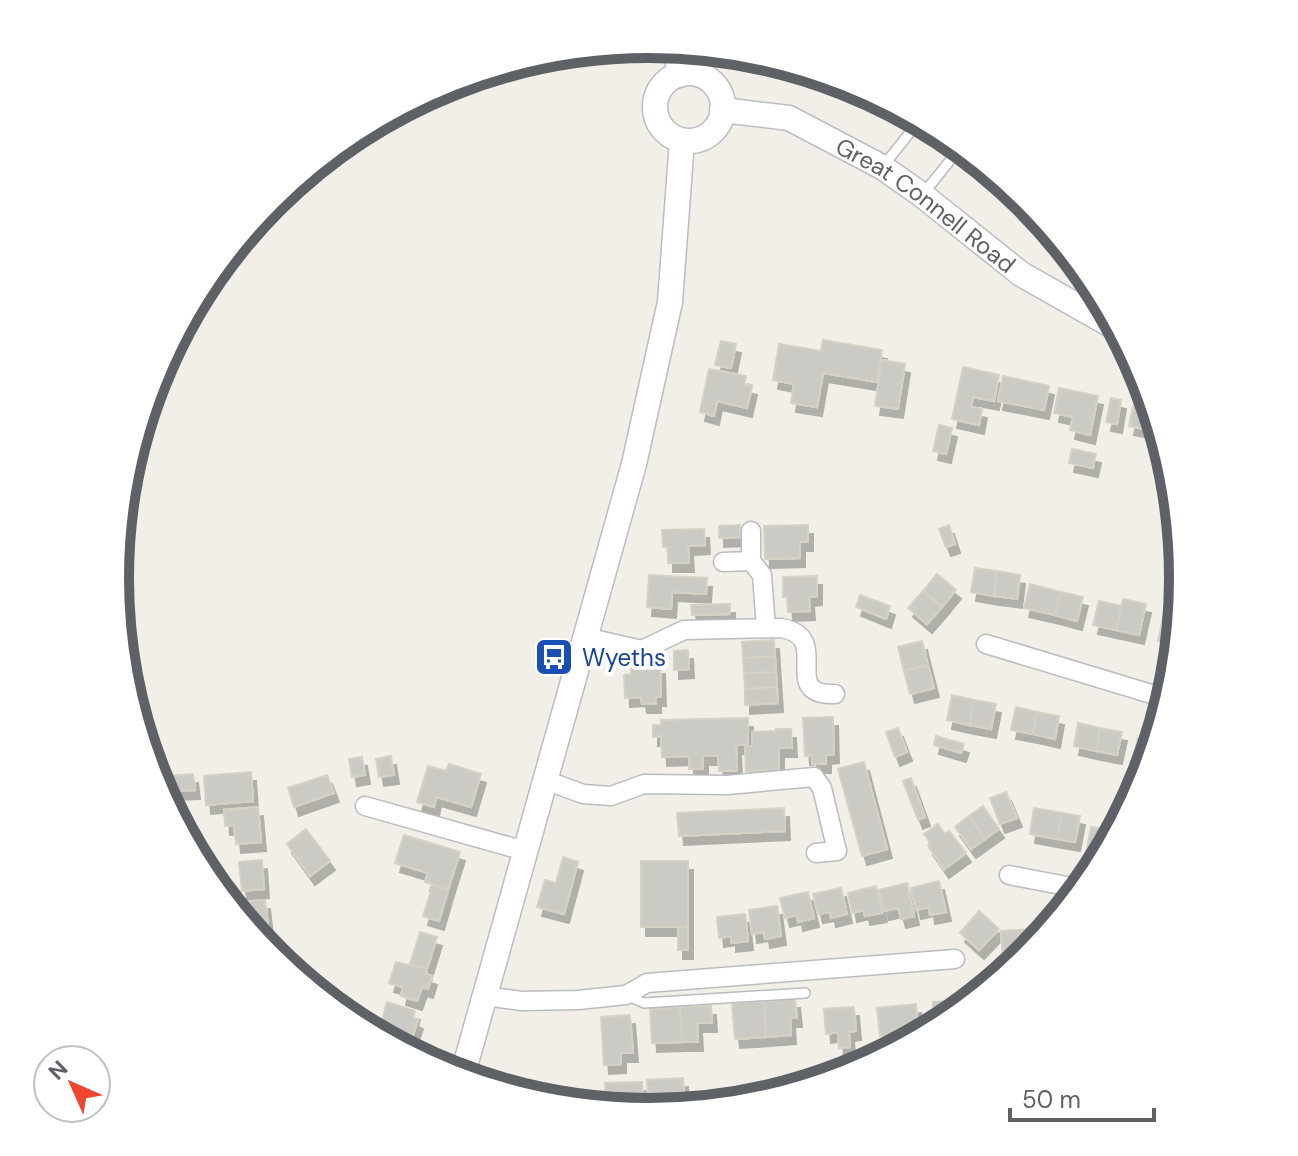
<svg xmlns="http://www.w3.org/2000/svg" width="1298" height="1156" font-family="'DM Sans',sans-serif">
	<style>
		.building { fill: #cccac4; stroke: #d6d1c5; stroke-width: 2; filter: url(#shadow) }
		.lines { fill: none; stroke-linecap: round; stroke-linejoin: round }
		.lane-casing { stroke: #b9bcc1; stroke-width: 12 }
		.street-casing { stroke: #b9bcc1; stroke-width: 21 }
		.secondary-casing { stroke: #babdc3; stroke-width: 27 }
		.lane { stroke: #fff; stroke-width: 9 }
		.street { stroke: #fff; stroke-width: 18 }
		.secondary { stroke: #fff; stroke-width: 24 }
		.labels { text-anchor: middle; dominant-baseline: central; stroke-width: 8; stroke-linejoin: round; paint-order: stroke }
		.street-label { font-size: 24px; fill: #5e6267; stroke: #fff }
		.transit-label { font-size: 24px; fill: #164399; stroke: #fff; text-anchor: start }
		.rim { fill: none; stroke: #5e6267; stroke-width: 10 }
	</style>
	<defs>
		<filter id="shadow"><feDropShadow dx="5" dy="9" stdDeviation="0" flood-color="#0004"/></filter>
	</defs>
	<rect width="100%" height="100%" fill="#f1efe7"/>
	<path class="building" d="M823 340 882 350 877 382 823 373 817 407 791 403 794 384 773 380 779 344 821 351Z
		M721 341 736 344 731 368 715 365Z
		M882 360 905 364 898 409 875 406Z
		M963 367 999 375 994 401 973 397 971 407 982 409 979 425 952 419Z
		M709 369 746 376 744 384 752 386 747 408 717 401 714 416 700 412Z
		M1003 376 1049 386 1044 410 998 401Z
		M1059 388 1098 396 1090 435 1070 430 1073 417 1054 413Z
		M1111 398 1121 400 1117 424 1106 422Z
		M1134 403 1152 407 1153 410 1149 430 1129 426Z
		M1153 410 1160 433 1149 430Z
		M939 425 952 428 946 454 933 451Z
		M1072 449 1096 454 1093 468 1069 463Z
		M740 525V537L719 538V526Z
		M808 525V542H800V558L765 559 764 526Z
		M949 525 955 544 946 547 939 529Z
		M704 529 705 545 688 546 689 563H668V547H663L662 530Z
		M975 568 997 571 994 596 971 592Z
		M997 571 1020 575 1017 599 994 596Z
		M937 574 956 590 942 607 923 591Z
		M649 575 707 578 706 594 672 592 671 609 647 607Z
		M817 576V596L809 597 810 611 788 612 787 597H783V577Z
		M1030 584 1061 592 1055 615 1024 608Z
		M923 591 942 607 927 624 908 608Z
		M1061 592 1083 597 1077 621 1055 615Z
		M860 595 890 606 886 619 856 607Z
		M1123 599 1146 604 1139 635 1116 630Z
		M1099 601 1122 606 1116 630 1093 625Z
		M730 604V614L692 615 691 605Z
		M1163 617 1179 620 1176 645 1158 641Z
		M774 640 775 656 743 658 742 642Z
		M922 641 928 665 904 671 898 647Z
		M688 650 689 669 674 670V651Z
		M775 656 776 672 744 673 743 658Z
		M660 665 661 697H656V704H642L641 697 625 698 624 675 631 674V666Z
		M928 665 934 688 910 694 904 671Z
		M776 672 777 687 745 689 744 673Z
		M777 687 778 703 745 705V689Z
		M952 695 974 700 969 725 947 720Z
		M974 700 996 704 991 729 969 725Z
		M1016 707 1037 712 1033 734 1011 730Z
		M1037 712 1059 716 1055 739 1033 734Z
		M833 717 834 754 826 755V764H812V755L805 756 803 718Z
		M748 718V745H736L737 771H719L718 756H703V769H689V756L662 757 661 736 653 737V725H661V720Z
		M1078 723 1100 728 1096 751 1074 746Z
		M898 728 907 752 895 757 886 732Z
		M1100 728 1122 732 1117 755 1096 751Z
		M776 729H791L792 748H779V770L746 771 745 746H752V732L776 731Z
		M936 736 964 744 961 753 934 745Z
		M1138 738 1155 741 1148 764 1133 761Z
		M391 756 394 775 379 777 376 759Z
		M362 757 365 775 352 777 349 759Z
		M864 762 887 849 862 856 838 769Z
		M449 764 481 774 471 807 436 797 434 807 417 802 428 766 446 771Z
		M251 772 253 801 206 805 204 776Z
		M193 774 195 790 170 791 169 776Z
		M327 775 334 793 294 807 288 788Z
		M911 778 925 817 918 820 903 781Z
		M1006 792 1017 818 1000 824 990 798Z
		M983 806 999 829 985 839 969 816Z
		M258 807 261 842 236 844 234 825 225 826 224 810Z
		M784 808 785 831 679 836 677 813Z
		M1034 808 1062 813 1057 839 1030 834Z
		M1062 813 1080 816 1075 842 1057 839Z
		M969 816 985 839 971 849 955 827Z
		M938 824 945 834 949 831 966 853 944 869 928 846 931 844 924 834Z
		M1091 827 1109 830 1102 857 1086 854Z
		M306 829 330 861 310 876 287 844Z
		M404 835 460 852 448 890 425 882 428 873 395 863Z
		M563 857 578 862 564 914 537 907 545 880 556 883Z
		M262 860 264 889 242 891 239 862Z
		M641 861H688V927H641Z
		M939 881 946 912 930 915 929 907 916 910 911 888Z
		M907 883 914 916 901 919 898 908 884 911 879 890Z
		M433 885 448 890 439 921 423 916Z
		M876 886 882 913 865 916 864 910 852 913 848 893Z
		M841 888 847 914 831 918 830 912 818 914 813 894Z
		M808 892 814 918 798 922 797 915 785 918 780 898Z
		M265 900 269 934 255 935 245 923 243 902Z
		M777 906 781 936 765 939 764 932 752 934 749 910Z
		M979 911 999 929 979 950 960 933Z
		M745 914 748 941 731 943V936L719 938 717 917Z
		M678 927H688V950H678Z
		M1035 929 1036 944 1026 956 1020 957 1018 930Z
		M1018 930 1020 957 1003 959 1001 931Z
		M420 932 437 937 427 969 410 964Z
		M396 962 427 969 426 974 432 976 428 989 422 987 417 1001 401 996 403 987 389 983Z
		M795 999 797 1018H790L791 1035 766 1037 764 1001Z
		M970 1000V1002L945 1022 934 1025 933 1002Z
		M764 1001 766 1037 735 1039 732 1003Z
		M387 1002 415 1011 413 1018 418 1020 413 1035 408 1034 406 1040 390 1035 392 1027 381 1024Z
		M916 1004 918 1032 880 1036 877 1008Z
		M711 1006 712 1023H697L698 1042H682L680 1007Z
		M680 1007 682 1042 652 1043 650 1009Z
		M854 1007 856 1031 849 1032 850 1047 839 1048 838 1032 826 1034 824 1009Z
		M630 1015 633 1053H621V1064L604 1065 601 1017Z
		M377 1031 406 1040 403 1049 376 1035Z
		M846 1066V1074L815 1083 814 1069Z
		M683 1078 684 1097 648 1099 647 1080Z
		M642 1082 643 1100 606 1102 605 1083Z"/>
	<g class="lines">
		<defs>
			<path id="lane" d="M884 165 920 120
				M923 194 961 147
				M626 995 644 1003 805 993"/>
			<path id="street" d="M751 531V561L762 575 766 628
				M723 562 751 561
				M585 637 642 650 684 630 781 628C835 637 777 696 835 694
				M986 644 1168 699
				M545 780 583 794 611 796 644 784 727 785 814 777 822 788 837 851 816 853
				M365 806 525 851
				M1009 875 1082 889
				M484 996 522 1001 578 1000 626 995 647 983 955 959"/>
			<g id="secondary">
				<path d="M675 47 680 75"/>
				<circle cx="689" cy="107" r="34"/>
				<path id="s1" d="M722 110 789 118 882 167 922 195 1021 274 1118 329"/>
				<path d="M462 1077 634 464 670 302 682 141"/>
			</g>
		</defs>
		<use href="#lane" class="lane-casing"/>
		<use href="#street" class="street-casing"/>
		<use href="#secondary" class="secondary-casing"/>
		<use href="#lane" class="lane"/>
		<use href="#street" class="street"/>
		<use href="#secondary" class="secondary"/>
	</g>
	<defs>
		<symbol id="bus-square" viewBox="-11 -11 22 22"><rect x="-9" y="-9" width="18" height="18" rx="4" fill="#1a4fb4" stroke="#fff"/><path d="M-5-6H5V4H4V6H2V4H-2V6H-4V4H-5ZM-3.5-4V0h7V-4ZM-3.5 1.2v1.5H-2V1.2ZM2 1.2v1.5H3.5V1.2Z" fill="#fff"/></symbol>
	</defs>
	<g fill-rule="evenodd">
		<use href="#bus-square" x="532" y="635" width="44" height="44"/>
	</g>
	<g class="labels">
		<g class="street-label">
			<text stroke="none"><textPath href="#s1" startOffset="230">Great Connell Road</textPath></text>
		</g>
		<g class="transit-label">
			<text x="582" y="657">Wyeths</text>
		</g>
	</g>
	<path d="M0 0H1298V1156H0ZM129 578a520 520 0 1 1 1040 0a520 520 0 1 1-1040 0Z" fill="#fff" fill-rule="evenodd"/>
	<path class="rim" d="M129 578a520 520 0 1 1 1040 0a520 520 0 1 1-1040 0Z"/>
	<g transform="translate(72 1084) rotate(315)"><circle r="38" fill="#ffffff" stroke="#bfc0c2" stroke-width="2"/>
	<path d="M0-6L14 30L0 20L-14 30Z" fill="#ee452f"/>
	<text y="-12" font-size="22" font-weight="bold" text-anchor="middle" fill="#5e6267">N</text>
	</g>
	<path d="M1010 1108v12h144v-12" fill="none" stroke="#5e6267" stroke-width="4"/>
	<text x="1022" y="1108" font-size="24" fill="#5e6267" stroke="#ffffff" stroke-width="6" paint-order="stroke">50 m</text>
</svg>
